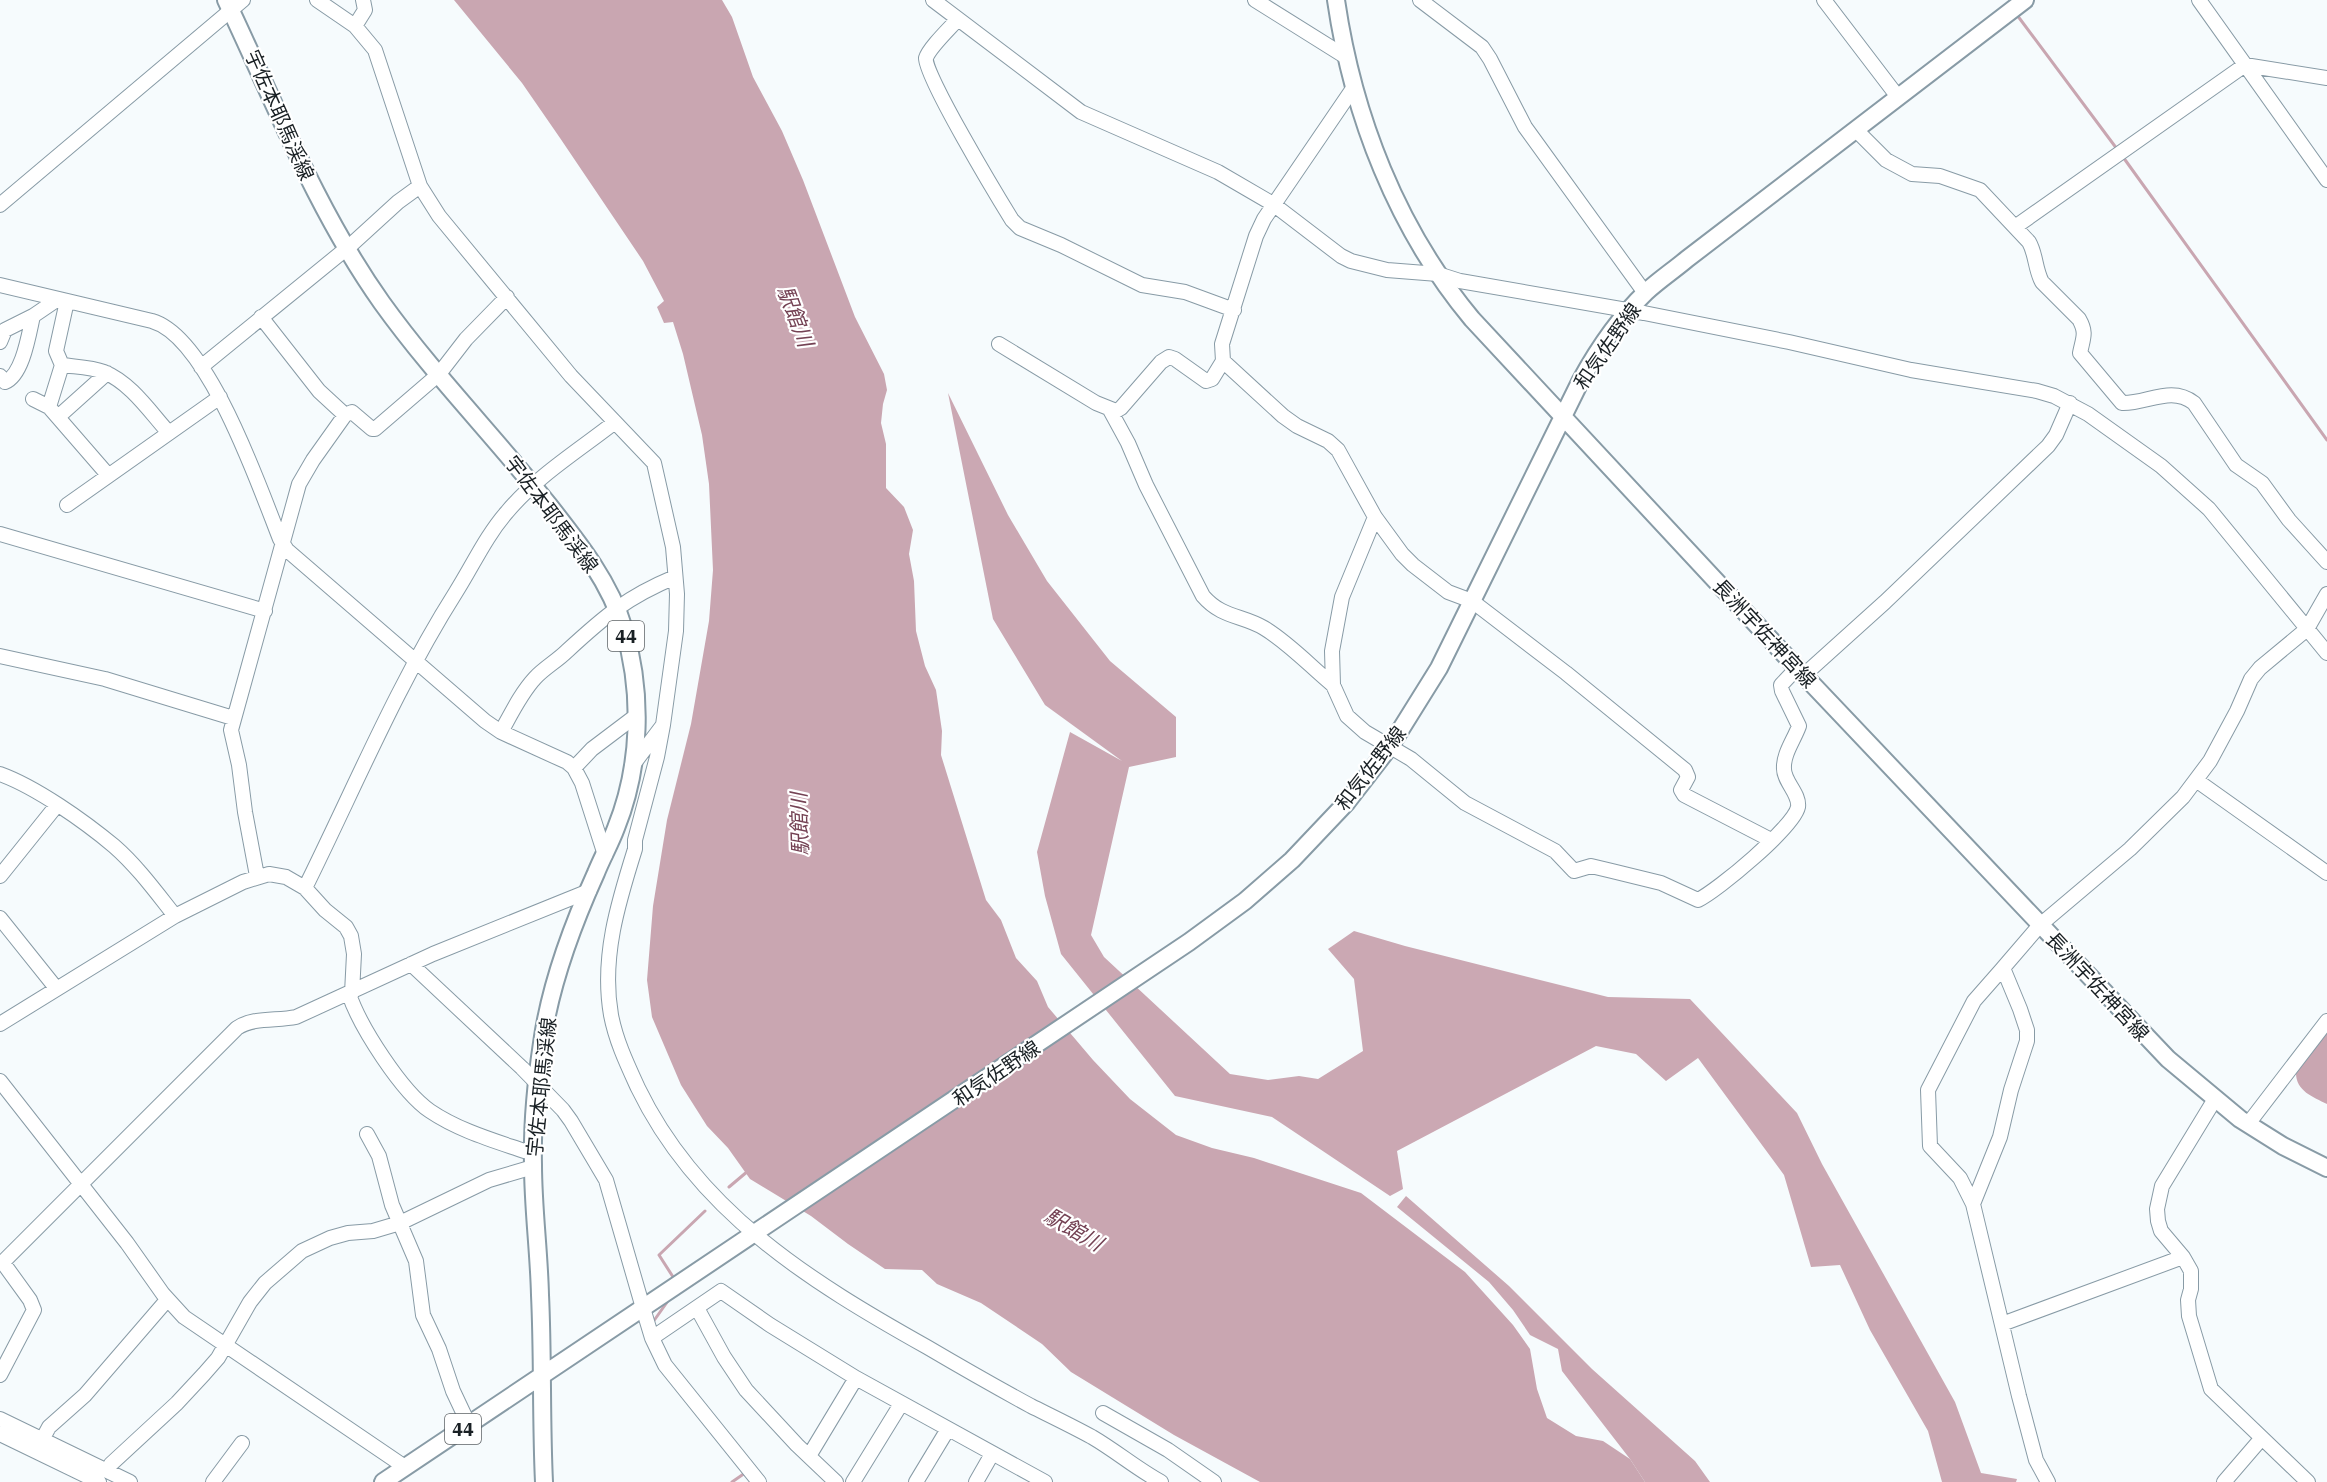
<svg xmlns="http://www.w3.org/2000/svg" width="2327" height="1482" font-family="'IBM Plex Serif','Noto Sans JP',serif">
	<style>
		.forest { fill: #cba8b3 }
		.water { fill: #c9a6b1 }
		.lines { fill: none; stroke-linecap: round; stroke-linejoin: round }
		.stream { stroke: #c9a6b1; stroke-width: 3 }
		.minor-casing { stroke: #889ba6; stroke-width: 16 }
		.major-casing { stroke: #889ba6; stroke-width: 20 }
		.minor { stroke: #fff; stroke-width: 14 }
		.major { stroke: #fff; stroke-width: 16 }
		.labels { text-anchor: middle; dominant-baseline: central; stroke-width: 4.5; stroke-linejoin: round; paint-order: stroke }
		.shield { fill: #fff; stroke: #5e6366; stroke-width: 1.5 }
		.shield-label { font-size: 18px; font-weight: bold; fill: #192024 }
		.street-label { font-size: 20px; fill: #192024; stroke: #fff }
		.water-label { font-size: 21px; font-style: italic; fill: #744254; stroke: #fff }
	</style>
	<rect width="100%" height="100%" fill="#f6fbfd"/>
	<path class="forest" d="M948 393 1008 515 1047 581 1110 661 1176 717V757L1129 767 1091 935 1104 957 1230 1074 1268 1080 1299 1076 1318 1079 1363 1051 1354 979 1328 949 1354 931 1405 946 1608 997 1690 999 1797 1113 1822 1164 1955 1402 1981 1473 2017 1479 2016 1482H1942L1928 1431 1870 1330 1840 1265 1811 1267 1784 1175 1698 1058 1666 1081 1636 1054 1596 1046 1397 1151 1403 1189 1390 1196 1272 1117 1175 1096 1061 954 1045 896 1037 852 1070 732 1122 761 1045 705 993 619Z
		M1406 1196 1509 1286 1592 1369 1695 1461 1710 1482H1645L1630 1459 1562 1371 1558 1349 1530 1335 1513 1310 1489 1282 1397 1207Z"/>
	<path class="water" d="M454 0H722L732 17 753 77 782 131 803 180 855 317 884 374 887 390 883 404 881 423 886 444V488L904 507 913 530 909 554 914 581 916 631 925 666 936 690 942 731 941 755 986 900 1001 920 1016 958 1037 981 1048 1007 1093 1060 1130 1099 1176 1135 1212 1148 1254 1158 1361 1193 1465 1272 1513 1325 1530 1349 1537 1389 1547 1418 1576 1436 1603 1441 1630 1459 1645 1482H1260L1174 1435 1071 1372 1042 1344 981 1303 937 1284 922 1270 885 1269 848 1244 811 1216 750 1179 728 1148 707 1126 681 1085 652 1017 647 980 653 906 667 820 691 724 709 621 713 570 709 484 702 435 683 354 673 322 664 323 657 307 664 301 643 261 560 138 522 83Z
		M2327 1031V1104C2313 1097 2296 1091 2296 1073Z"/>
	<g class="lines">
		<path class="stream" d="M2017 15 2117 149
			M2123 157 2327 440
			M729 1187 748 1171
			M675 1280 659 1255 705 1211
			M653 1322 670 1298
			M732 1482 745 1473"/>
		<defs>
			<path id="minor" d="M317 0 355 26 375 50 420 186 439 216 571 376 654 463 673 547 677 594 676 631 663 725 632 766
				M933 0 1081 112 1218 172 1273 204 1341 256 1351 261 1387 270 1438 274 1460 281 1644 313 1789 342 1911 370 2037 391 2054 396 2088 414 2161 466 2209 509 2327 653
				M1255 0 1346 57
				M1420 0 1482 47 1490 59 1525 127 1645 293
				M1824 0 1898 97
				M2199 0 2327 180
				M958 19C950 28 929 48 926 58 923 73 999 199 1012 220L1020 228 1061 245 1142 285 1185 292 1234 310
				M355 26 365 10 363 0
				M1354 87 1264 219 1256 236 1222 344 1223 361 1283 416 1297 426 1328 441 1338 450 1375 517 1402 554 1413 565 1448 592 1472 601 1566 673 1685 770 1688 777 1681 790 1684 795 1771 840
				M1856 130 1886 160 1912 174 1940 176 1980 190 2029 242C2036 254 2035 269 2042 282L2079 319C2087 333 2083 338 2080 353L2122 403C2147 404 2171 385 2194 403L2236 465 2262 483 2289 520 2327 562
				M0 205 243 0
				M2015 227 2245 65 2327 78
				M0 285 152 321C208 337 259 486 280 539L287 550 485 721 501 732 567 762 574 768 582 783 605 855
				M261 317 319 391 345 415
				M0 342 5 330 33 316 58 299
				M999 344 1096 403 1116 411 1121 408 1161 362 1169 357 1175 359 1206 381 1212 379 1223 361
				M62 365 56 351 67 301
				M201 367 352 244 398 202 420 186
				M0 376 5 382C23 375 29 333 33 316
				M33 399 49 407 108 475
				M49 407 62 365C76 367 91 367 104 372 131 383 150 412 169 433
				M1110 410 1128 443 1146 485 1203 596C1222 618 1242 615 1264 628 1289 643 1310 666 1333 685
				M58 417 107 373
				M67 505 220 397
				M1375 517 1342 597 1332 651 1333 685 1347 716 1365 732 1411 759 1465 803 1555 851 1574 871 1591 866 1612 871 1661 883 1698 900C1717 891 1794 827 1798 807 1800 794 1784 782 1784 769 1783 754 1794 740 1799 726L1782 691 1781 685 1797 668
				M0 534 265 611
				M0 656 105 679 233 718
				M1804 675 1885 602 2048 446 2056 435 2070 403
				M663 725 657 757 635 840V849C618 903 601 958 611 1015 616 1041 627 1064 638 1088 698 1212 811 1282 927 1347 961 1367 996 1387 1031 1406 1051 1416 1072 1426 1092 1437 1116 1451 1137 1469 1161 1482
				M501 732C511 714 521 693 535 678 544 668 557 661 567 651 605 616 627 597 675 577
				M574 768 592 749 637 715
				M0 774C36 787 84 821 114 846 137 866 156 892 175 916
				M2196 780 2327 873
				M0 876 57 805
				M257 876 245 812 239 765 231 730 299 484 313 460 345 415 352 412 372 429H375L439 374 466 339 507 297
				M305 888C354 789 397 685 456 592 473 565 486 536 507 512 537 476 578 451 615 422
				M0 918 56 988
				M411 964 522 1068 563 1110 571 1121 606 1180 643 1308 652 1338 665 1365 759 1482
				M2003 968 1974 1001 1928 1090 1930 1146 1960 1178 1973 1204 2019 1396 2036 1460 2048 1482
				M349 994C360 1027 402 1092 430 1111 458 1130 492 1140 524 1151L533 1152
				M0 1024 175 916 243 882 269 874 286 877 305 888 325 910 346 927 351 936 354 954 352 993
				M0 1081 127 1243 163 1294 184 1317 405 1467
				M2215 1099 2162 1186 2157 1209 2158 1221 2161 1231 2183 1257 2191 1271V1289L2188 1300 2189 1316 2211 1389 2308 1482
				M2248 1124 2327 1021
				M367 1134 379 1156 392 1205 416 1261 423 1315 439 1349 453 1391 469 1425
				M1973 1204 2000 1137 2011 1090 2027 1041V1030L2020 1009 2003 968 2040 925 2130 849 2183 797 2210 761 2237 711 2251 679 2260 668 2307 629 2327 594
				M697 1308 724 1357 746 1390 797 1445 836 1482
				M2002 1324 2183 1257
				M652 1338 721 1291 770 1325 856 1378 1045 1482
				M0 1375 34 1310 30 1300 4 1264V1261L237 1028C253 1017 277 1021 296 1017L433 954 589 891
				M1103 1413 1168 1450 1214 1482
				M0 1419 130 1482
				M0 1434 99 1482
				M42 1440 49 1427 85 1395 167 1300
				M809 1456 856 1378
				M107 1471 111 1464 177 1403 204 1374 218 1358 250 1302 265 1283 302 1251 330 1238 348 1233 373 1231 400 1223 489 1180 533 1167
				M213 1482 242 1443
				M853 1482 901 1404
				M916 1482 948 1429
				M976 1482 992 1454
				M2224 1482 2261 1439"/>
			<path id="major" d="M226 0C275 103 316 210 382 303 433 374 494 436 548 504 578 542 610 582 624 629 643 693 641 766 616 828 610 844 602 858 596 873 572 926 550 985 542 1043 536 1083 532 1124 533 1165 533 1208 539 1251 540 1295 543 1357 541 1420 544 1482
				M1336 0C1353 116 1397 229 1472 319L1797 668 2168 1059 2240 1119 2283 1146 2327 1168
				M383 1482 1189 942 1245 901 1292 860 1347 802 1391 745 1439 668 1581 380C1598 349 1621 316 1646 292 1659 280 1674 270 1687 259L2025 0"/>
		</defs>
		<use href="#minor" class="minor-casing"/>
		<use href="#major" class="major-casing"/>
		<use href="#minor" class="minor"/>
		<use href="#major" class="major"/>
	</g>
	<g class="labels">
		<g class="shield">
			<rect x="608" y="621" width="36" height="30" rx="4.5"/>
			<rect x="445" y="1414" width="36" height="30" rx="4.5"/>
		</g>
		<g class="shield-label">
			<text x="626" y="636">44</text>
			<text x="463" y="1429">44</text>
		</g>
		<g class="street-label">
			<text transform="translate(280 115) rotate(66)">宇佐本耶馬渓線</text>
			<text transform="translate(1607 346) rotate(-55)">和気佐野線</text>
			<text transform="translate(552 514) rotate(53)">宇佐本耶馬渓線</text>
			<text transform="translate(1765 633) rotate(47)">長洲宇佐神宮線</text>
			<text transform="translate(1370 768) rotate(-52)">和気佐野線</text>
			<text transform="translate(2098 986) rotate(47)">長洲宇佐神宮線</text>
			<text transform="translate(996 1073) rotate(-34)">和気佐野線</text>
			<text transform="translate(541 1087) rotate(-84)">宇佐本耶馬渓線</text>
		</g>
		<g class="water-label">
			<text transform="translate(796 316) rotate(69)">駅館川</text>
			<text transform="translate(799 824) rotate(-92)">駅館川</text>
			<text transform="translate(1074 1229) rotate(30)">駅館川</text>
		</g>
	</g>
</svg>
